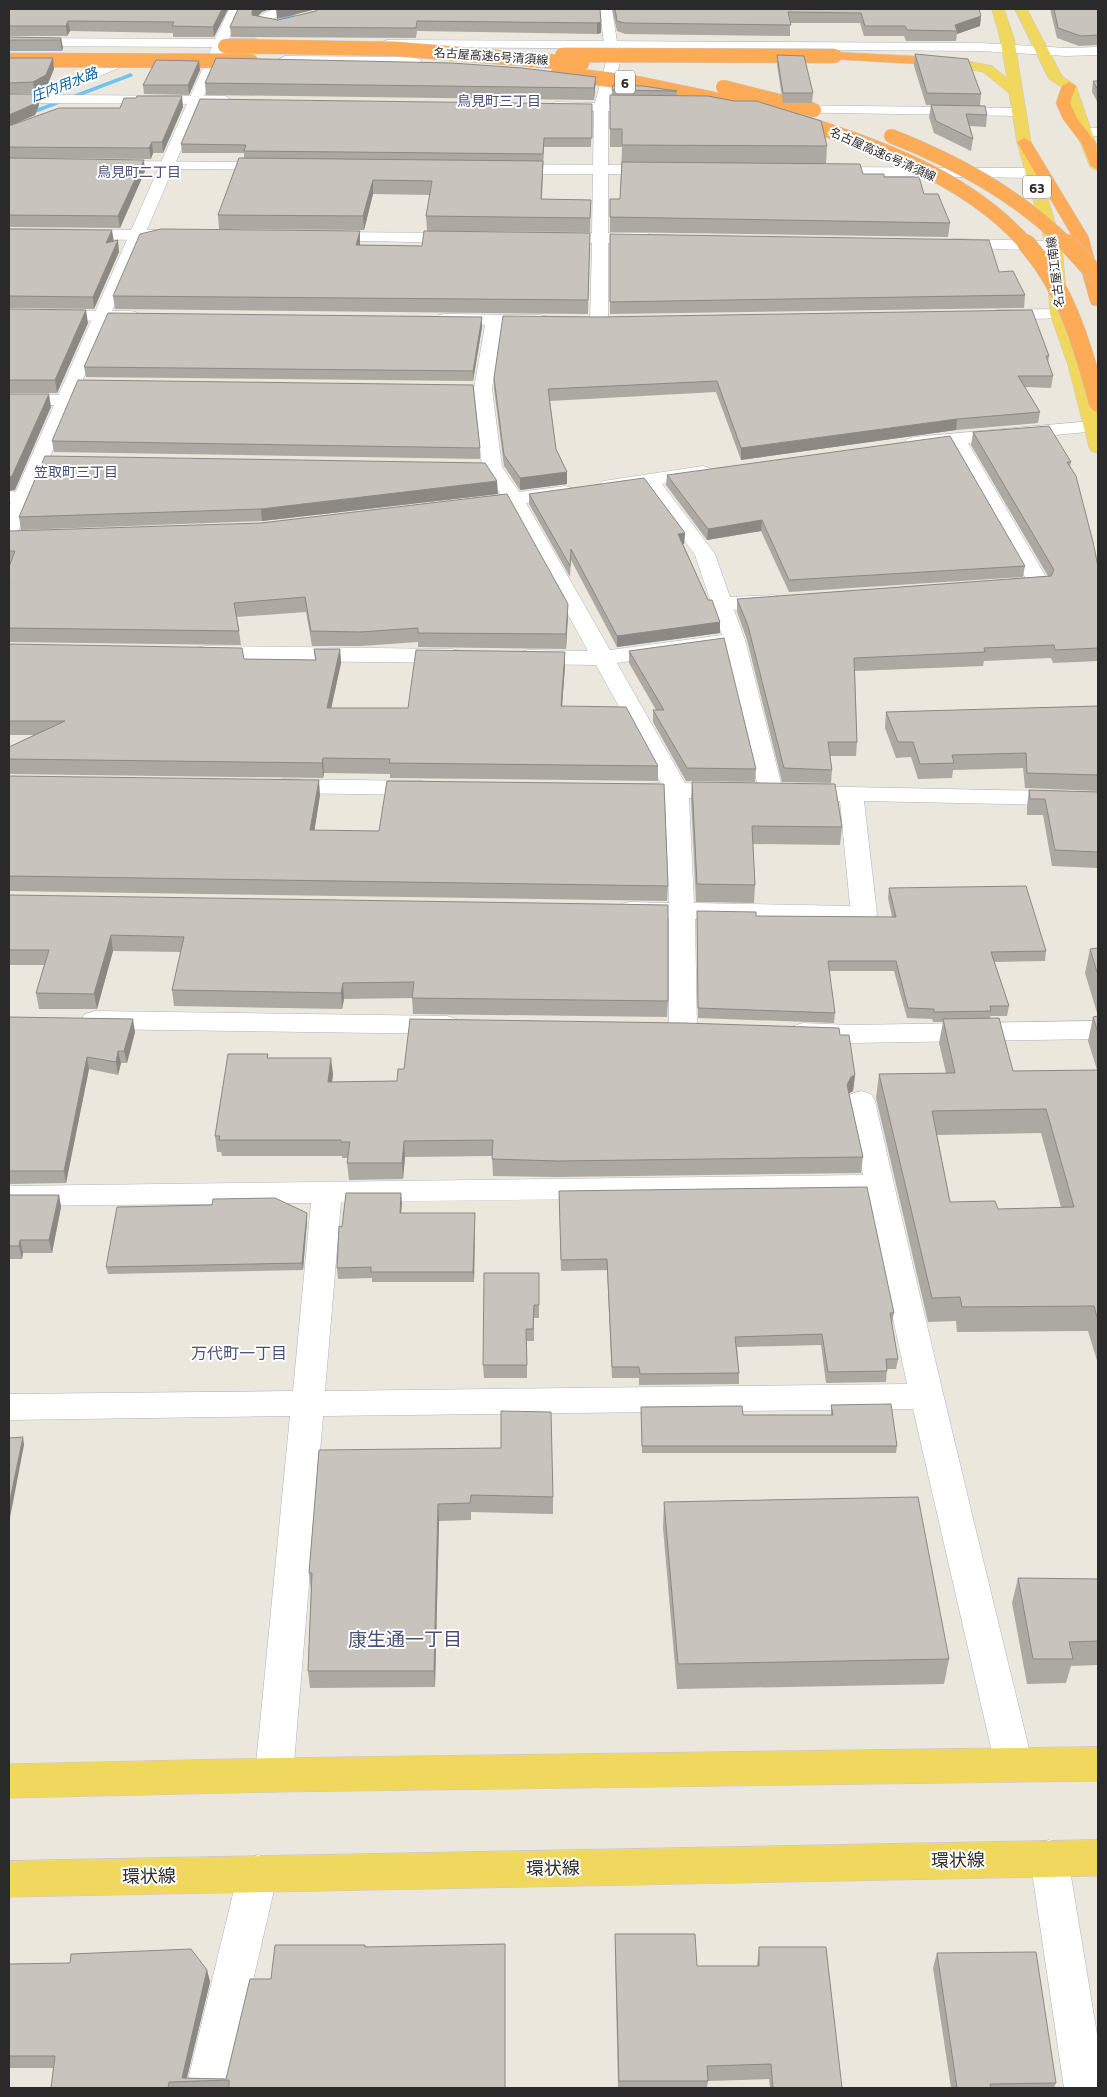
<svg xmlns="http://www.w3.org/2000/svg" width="1107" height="2097" font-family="'Titillium Web','Noto Sans JP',sans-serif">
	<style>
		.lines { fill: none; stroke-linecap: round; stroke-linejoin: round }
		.stream { fill: #70c3ee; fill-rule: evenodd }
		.minor-casing { stroke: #b0b2be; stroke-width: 1 }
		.tertiary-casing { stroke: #b0b2be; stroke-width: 1 }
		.primary-casing { stroke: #c8c8c8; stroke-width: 1 }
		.motorway-casing { stroke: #c8c8c8; stroke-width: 1 }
		.minor { fill: #fff; fill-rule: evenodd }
		.tertiary { fill: #fff; fill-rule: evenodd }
		.primary { fill: #f0d85e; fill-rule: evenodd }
		.motorway { fill: #fdab57; fill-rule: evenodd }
		.motorway-bridge-far1-casing { stroke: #c8c8c8; stroke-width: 15; stroke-linecap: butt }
		.motorway-bridge-casing { stroke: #c8c8c8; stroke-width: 19; stroke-linecap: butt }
		.motorway-bridge-far1 { stroke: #fdab57; stroke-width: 14 }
		.motorway-bridge { stroke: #fdab57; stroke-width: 18 }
		.wall { fill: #aca8a2; fill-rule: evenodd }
		.shaded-wall { fill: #8c8884 }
		.building { fill: #c8c3bc; stroke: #8c8884; fill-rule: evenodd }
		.labels { text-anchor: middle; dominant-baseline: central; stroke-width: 4; stroke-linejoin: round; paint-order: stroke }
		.far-street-label { font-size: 12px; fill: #2a2a2a; stroke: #fff }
		.shield { fill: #fff; stroke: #6a6a6a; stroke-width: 1 }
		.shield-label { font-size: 14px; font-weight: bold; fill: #2a2a2a }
		.far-water-label { font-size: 14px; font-style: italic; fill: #0e609b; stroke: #fff }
		.far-neighbourhood-label { font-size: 14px; fill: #4b507b; stroke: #fff }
		.neighbourhood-label { font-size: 16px; fill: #4b507b; stroke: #fff }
		.near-street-label { font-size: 18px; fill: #2a2a2a; stroke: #fff }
		.near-neighbourhood-label { font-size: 19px; fill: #4b507b; stroke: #fff }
	</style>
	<rect width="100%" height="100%" fill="#ece7dd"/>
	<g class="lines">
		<path class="stream" d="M300 9H307L280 22 275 21Z
			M131 73 133 76 9 123V119Z"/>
		<defs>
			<path id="minor" d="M274 9H291L269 21C292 22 311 8 333 9 325 19 291 28 279 29 271 29 263 27 255 25L254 22C259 15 266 12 274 9Z
				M600 9H612L620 62 609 103 647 104 654 108 647 112 608 111V165H660L668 170 660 175 608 174V233H647L655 238 647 243H608V321L605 325H593L590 321 592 243H553L545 238 553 233H592L593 174H505L497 169 505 164 593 165 594 111 555 110 548 106 555 102 595 103 606 62Z
				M123 57 130 61 128 64 55 95 225 96 232 100 225 104 9 103V95H36L38 92Z
				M783 105 1018 108 1025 112 1018 116 778 112 776 109Z
				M1083 128H1098V136L1078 135 1076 132 1078 129Z
				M108 161 272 162 279 166 272 170 103 168 101 165 103 162Z
				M825 167 1033 168 1041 173 1033 178 820 175 817 172Z
				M9 229 167 230 175 235 167 240 9 239Z
				M323 232 460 233 468 238 460 243 317 240 315 237Z
				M953 239 1054 241 1062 246 1054 251 947 247 945 244 947 241Z
				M1059 309 1065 310 1068 314 1065 318 998 320 992 319 989 315 992 311 998 310Z
				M9 310 130 311 136 312 139 316 136 320 130 321 9 320Z
				M445 314 540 315 546 316 549 320 546 324 540 325H502L492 389 502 467 519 492 565 486 572 488 575 492 572 496 526 503 610 650 722 635 695 555 644 486 610 491 603 489 600 485 603 481 703 466 710 468 713 472 710 476 662 484 715 554 730 597 774 595 781 597 785 601 781 605 734 610 745 640 783 791 779 796 771 798 763 796 759 791 725 648 617 663 685 783 738 786 742 791 738 796 730 798H689L694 903 850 906 840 801 792 798 788 793 792 788 800 786 1098 792V806L864 801 877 914 873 920 864 922 695 919 697 1028 693 1034 683 1037 673 1034 669 1028V918L621 916 617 910 621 904 630 902 669 903 665 798 620 795 616 790 620 785 661 783 596 665 528 664 520 662 517 657 520 652 528 650 588 651 508 505 474 510 467 508 464 504 467 500 501 495 482 467 474 389 485 325 439 323 436 319 439 315Z
				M9 395H65L71 396 74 400 71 404 65 405H9Z
				M1092 421 1098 423V431L968 443 1050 584 1047 588C1033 592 1016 594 1002 590L999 586 1002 582 1026 579 950 444 914 449 907 447 905 443 907 439 914 437Z
				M9 491 30 493 33 497 30 501 9 503Z
				M205 646 452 649 460 651 463 656 460 661 452 663 205 660 197 658 194 653 197 648Z
				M283 779 422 781 430 783 434 788 430 793 422 795 283 793 275 791 271 786 275 781Z
				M95 1011 447 1016 457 1019 461 1025 457 1031 447 1034 95 1029 85 1026 81 1020 85 1014Z
				M1098 1021V1039L851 1043 803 1041 793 1038 789 1032 793 1026 803 1023 851 1025Z
				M861 1091 871 1094 875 1101C925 1322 979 1544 1033 1765L1027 1777 1014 1782 1001 1777 995 1765 913 1409 323 1416 293 1775 287 1787 274 1792 261 1787 255 1775 290 1416 9 1420V1394L293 1391 311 1203 9 1206V1186L863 1175 847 1101 851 1094ZM867 1196 907 1384 325 1391 341 1202Z
				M1049 1840 1063 1845 1068 1858 1098 2040V2088H1064L1030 1858 1035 1845Z
				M258 1855 272 1860 278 1873 228 2088H186L238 1873 244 1860Z"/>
			<path id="tertiary" d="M229 9H241L229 39H257L264 43 257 47H225L19 529 16 533 9 535V507L212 47 9 46V38L215 39Z
				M387 40 981 43 1066 48 1098 47V55L1066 56 981 51 382 47 380 44Z
				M285 56 415 57 422 61 415 65 280 63 278 60Z"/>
			<path id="primary" d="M992 9H1004L1014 38 1031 142 1062 246 1068 314 1086 365 1098 412V453L1091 451 1089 447 1068 365 1050 314 1046 246 1017 142 1009 93 983 72 948 65 946 62 953 58 992 66 1007 78 1000 38Z
				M1015 9H1027L1062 76 1076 86 1098 150V171L1090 167 1076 132 1063 88 1049 79Z
				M1098 1747V1781L274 1792 9 1798V1764L274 1758Z
				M1098 1840V1876L9 1897V1861Z"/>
			<path id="motorway" d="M835 52 952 58 959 62 952 66 830 59 828 56 830 53Z
				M1069 82 1076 86 1070 103 1077 118 1096 143 1098 170 1091 166 1082 144 1063 119 1056 103 1062 86Z
				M1024 138 1031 142 1088 236 1098 272V306L1092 305 1090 301 1072 236 1017 142Z"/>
		</defs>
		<use href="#minor" class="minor-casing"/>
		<use href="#tertiary" class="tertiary-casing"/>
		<use href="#primary" class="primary-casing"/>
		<use href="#motorway" class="motorway-casing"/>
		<use href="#minor" class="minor"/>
		<use href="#tertiary" class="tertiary"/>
		<use href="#primary" class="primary"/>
		<use href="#motorway" class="motorway"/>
		<defs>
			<path id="motorway-bridge-far1" d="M225 46 396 49 582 64
				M562 55 835 56
				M9 60 251 61
				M558 73 642 84 743 105
				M723 87 814 110
				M786 117C871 143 967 176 1027 245
				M891 136C957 162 1017 195 1068 245"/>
			<path id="motorway-bridge" d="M1026 243C1067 290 1082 344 1098 403
				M1067 243 1098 277"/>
		</defs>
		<use href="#motorway-bridge-far1" class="motorway-bridge-far1-casing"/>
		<use href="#motorway-bridge" class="motorway-bridge-casing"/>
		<use href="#motorway-bridge-far1" class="motorway-bridge-far1"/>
		<use href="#motorway-bridge" class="motorway-bridge"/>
	</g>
	<path class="wall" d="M9 9H228L214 37H173V33L70 31 67 36H9Z
		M238 9H270L262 12 258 16 278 20 601 22V33L597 34 417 31 416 38 231 37 230 27Z
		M612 9H979L981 16 980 26 957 34 956 41H906L904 36H864L860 23H790V36L625 34 617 31Z
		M1050 9H1098V46V45L1079 46 1057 38Z
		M9 37 61 38 63 48 62 51H9Z
		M915 54 981 94 980 106 987 115 986 127 970 126 973 139 971 151 934 133 929 117 931 105H954H926L914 66Z
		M777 55 813 93 812 103H783L777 65Z
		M9 58 54 69 47 86 35 93 9 94Z
		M200 70 189 95 144 94 143 85Z
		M596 77 595 89 594 100 206 95 205 83Z
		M1093 81H1098V103L1092 92Z
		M612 90 677 91V96L827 146 826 164 863 174 884 177 924 194 950 223 948 237 610 232V199H620L622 147H610V95H612Z
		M9 94H38L39 105 35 115 10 126 120 108 183 107 163 153H153L151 159 9 158Z
		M592 104 591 147H544L542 199 591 200 590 232 427 231 426 216 430 195 373 194 364 230 219 229 218 215 244 158V153H182L181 144Z
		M9 158 145 171 120 228 9 227Z
		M9 229 113 241 119 252 94 309 9 308Z
		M590 233 588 314 115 309 113 296 360 244V245L422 246Z
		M610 234 999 272 1025 295 1024 308 610 314Z
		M9 309 88 323 57 393H9Z
		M482 317V327L473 381 86 377 84 367Z
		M1049 356 1048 362 1053 376 1051 388 1025 387 1040 412 1038 423 956 430 741 460 716 392 550 401 556 449 567 472V484L520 490 504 466 494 389V378Z
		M973 432 1071 462 1070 467 1098 566V661L1053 663 1051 658 984 661 983 666 855 671 857 742 856 756H830L832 770 831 783 782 782 747 640 737 612V599L1048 576 971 445Z
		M52 441 480 448V459L54 452Z
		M667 475 1025 566 1023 577 789 592 761 531 707 540 666 485Z
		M498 494 262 521 21 530 19 517Z
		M529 494 685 533 684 544H683L708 600 720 622V633L617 647 571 560 570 577 529 504Z
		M9 531 568 604 566 649 418 647V642L361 646H312L306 612 237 617 241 645 9 642V644L244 659 315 660 314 649H340L341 663 331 708H408L565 652V666L562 706 658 766V781L390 778V774L324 773 323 778 9 774V776L320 795 314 831 668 886 667 901 9 891V747L34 735H9Z
		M629 651 756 769 755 782 686 781 653 722V710H656L629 663Z
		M1098 706V791L1025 788 1023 768 953 770 952 778 918 779 911 757 896 758 885 728 886 712Z
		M692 782 842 827 840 845 753 844 755 885 754 903 696 902 691 799Z
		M1029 790 1098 792V868L1052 866 1043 815H1027V806Z
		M889 888 1046 951 1045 961 994 962 1009 1006 1007 1016H990V1018L1013 1071 1097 1070 1088 1041 1093 1017 1098 1016V1364L1088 1331 957 1332 956 1321 928 1322 876 1098 879 1074 946 1073 939 1043 943 1022H933L932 1019 907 1018 894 971H829L835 1013 834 1023 698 1018 697 911 756 916 892 917 888 898ZM1041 1133 1061 1207 998 1209 950 1202 937 1135Z
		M9 895 668 1001 667 1017 413 1014 412 998 344 999 342 1009 174 1006 172 990 181 952 113 951 97 1009H39L36 993 44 965H9Z
		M1098 948V1016L1085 973 1090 949Z
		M9 1017 135 1032 127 1063H121L118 1075 89 1069 66 1183 9 1184Z
		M840 1035 855 1075 853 1091 849 1094 863 1157 861 1173 558 1177 493 1176 492 1156 405 1157 403 1179 349 1180 347 1163 348 1158H342V1156H222L221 1152H217L215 1136 268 1054V1058L333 1074 332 1082 397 1081Z
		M559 1191 894 1313 892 1324 898 1359 896 1369H887L886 1382 826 1383 821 1345 737 1347 739 1373V1384L639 1385V1378H612L607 1270 561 1271Z
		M9 1195H59L61 1207 52 1253H23L22 1259H9Z
		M402 1203 401 1213H475L474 1282H372V1278L338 1279 337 1268 342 1227Z
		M307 1221 303 1270 108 1274 106 1267Z
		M539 1273V1318H534V1341H527V1378H484L483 1365Z
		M831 1405 897 1446 896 1453H642L641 1407 743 1415H831Z
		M319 1450 553 1497V1514L471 1512V1520L439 1521 435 1687 310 1688 308 1671 311 1590 309 1573Z
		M664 1502 949 1659 944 1684 677 1689 663 1528Z
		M1018 1578 1098 1579V1665L1071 1666 1066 1683 1027 1684 1012 1603Z
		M615 1934 697 1966H757L759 1947 842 2088H770L769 2079 708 2081 707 2088H618L615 1950Z
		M365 1947 505 2088H51L54 2068H9V1964L207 1970 210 1982 187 2078 226 2079 271 1979Z
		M937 1953 1056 2083 1054 2088H951L933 1968Z"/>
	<path class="shaded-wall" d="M222 9H228L214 37 213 27Z
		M254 9H270L262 12 253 21 252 11Z
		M276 9H317L277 19Z
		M981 16 980 26 957 34V31L955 25Z
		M68 21 70 31 67 36 66 26Z
		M601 22V33L597 34V23Z
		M61 38 63 48 62 51 60 40Z
		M53 58 54 69 47 86 35 93 33 82Z
		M199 61 200 70 189 95 188 85Z
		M596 77 595 89 594 100V88Z
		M38 94 39 105 35 115 9 126V115Z
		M182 96 183 107 163 153 162 142Z
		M152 142 153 153 151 159 149 148Z
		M144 160 145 171 120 228 118 216Z
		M373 180V194L364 230 363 216Z
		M112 230 114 242 106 243Z
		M360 231V244L356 259V245Z
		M118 240 119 252 94 309 93 297Z
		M86 310 88 323 57 393 55 380Z
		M482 317V327L473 381V371Z
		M49 394 51 407 15 490 9 491V477Z
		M957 419 956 430 741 460V448Z
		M567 472V484L520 490V478Z
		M497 481 498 494 262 521 261 509Z
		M762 520 761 531 707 540 708 529Z
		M685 533 684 544 678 545V534Z
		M568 604V618L566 649V634Z
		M720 622V633L617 647V636Z
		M340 649 341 663 328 723 327 708Z
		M565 652V666L561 721V706Z
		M323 758 324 773 323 778 322 763Z
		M319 780 320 795 312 846 310 830Z
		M111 935 113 951 97 1009 94 994Z
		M343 983 344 999 342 1009 341 993Z
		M133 1019 135 1032 127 1063 124 1051Z
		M118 1051 121 1063 118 1075 116 1062Z
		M87 1057 89 1069 66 1183 64 1171Z
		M331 1058 333 1074 330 1098 328 1082Z
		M855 1075 853 1091 849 1093 845 1101 847 1085 851 1077Z
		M404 1141 405 1157 403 1179 402 1163Z
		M401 1193 402 1203 400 1224V1213Z
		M59 1195 61 1207 52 1253 49 1240Z
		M307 1213V1221L303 1270 302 1263Z
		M475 1213V1224L474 1282 473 1272Z
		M20 1240 23 1253 22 1259 19 1246Z
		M23 1437 24 1445 9 1523V1505Z
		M438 1504 439 1521 435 1687 434 1671Z
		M207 1970 210 1982 186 2081 182 2078Z"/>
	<path class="building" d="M9 9H222L213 27 172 26 174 22 68 21 66 26H9Z
		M238 9H254L252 11V15L278 20 316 11 319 9H600L601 22 597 23 417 21 416 28 230 27Z
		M615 9H979L981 16 955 25 957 31 907 30 905 26H865L861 13 788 12 791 25 625 23 617 21Z
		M1054 9H1098V35L1081 36 1058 28Z
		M9 37 61 38 60 40H9Z
		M915 54 968 59 981 94 927 93Z
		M777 55 804 56 813 93H783Z
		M9 58H53L46 75 33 82 9 83Z
		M216 58 452 63 522 68 596 77 594 88 205 83Z
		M156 60 199 61 188 85H143Z
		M1093 81H1098V90Z
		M613 85 643 86 677 91 612 90Z
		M9 94H38L34 104 9 115Z
		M610 95 708 96 734 101H756L821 121 827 146 622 145V129H610Z
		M137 96H182L162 142H152L149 148 9 147V126L59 108H120L124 98H136Z
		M200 99 592 104V138H544L543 154 244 151 246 145 181 144Z
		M931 105 985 106 987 115 966 114 973 139 936 121Z
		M9 158 144 160 118 216 9 215Z
		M239 158 543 161 541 199 591 200 590 218 426 216 432 181 373 180 363 216 218 215Z
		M622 162 860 164 863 174H884V177H919L924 194H938L950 223 610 217V199H620Z
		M9 229 112 230 106 243 118 240 93 297 9 296Z
		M161 229 360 231 356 245 422 246 424 231 590 233 588 300 113 296 140 234Z
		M610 234 989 240 999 272 1013 271 1025 295 610 302Z
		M9 309 86 310 55 380H9Z
		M1032 310 1049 356H1046L1053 376H1018L1040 412 957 419 741 448 717 381 548 389 556 449 567 472 520 478 504 455 494 378 503 316 599 317Z
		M108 313 482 317 473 371 84 367Z
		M78 380 473 385 480 448 52 441Z
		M9 394H49L12 476 9 477Z
		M1049 426 1071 462H1067L1076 476 1093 542 1098 566V648L1055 650 1054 645 984 648 985 652 854 658 857 742H828L832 770 784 768 748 626 737 599 1051 576 1054 570 973 432Z
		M950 436 1025 566 789 580 762 520 708 529 667 475Z
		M45 456 485 463 497 481 261 509 19 517Z
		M644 478 685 533 678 534 708 600H712L720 622 617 636 571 549 570 566 529 494Z
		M507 494 568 604 566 634 418 633V628L360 632 311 631 305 597 234 603 239 631 9 628V585L10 582H9V567L15 551H9V531L261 523Z
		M724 638 756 769 687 768 653 710H664L629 651Z
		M9 644 242 648 244 659 316 660 314 649H340L327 708H408L416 650 565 652 561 706 626 707 658 766 389 763 390 759 323 758 322 763 9 759V747L65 721H9Z
		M1098 706V775L1027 773 1026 753 952 755 954 763 920 764 913 742H898L886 712Z
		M9 776 319 780 310 830 379 831 387 781 664 784 668 886 9 876Z
		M692 782 835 784 842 827 752 826 755 885 697 884Z
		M1029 790 1098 792V852L1055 850 1045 799H1030Z
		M1026 886 1046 951 991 952 1009 1006H990L991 1011 934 1012V1009L908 1008 896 961H828L835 1013 698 1008 697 911 756 912V916L896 917 889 888Z
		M9 895 668 905V1001L412 998 414 982 343 983 341 993 172 990 184 937 111 935 94 994 36 993 49 950H9Z
		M1098 948V975L1090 949Z
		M1098 1016V1033L1093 1017Z
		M9 1017 133 1019 124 1051H118L116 1062 87 1057 64 1171H9Z
		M999 1018 1013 1071 1098 1070V1321L1094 1306 962 1307 960 1297 932 1298 879 1074 955 1073 943 1019ZM1046 1109 1074 1207 998 1209 995 1201 950 1202 932 1111Z
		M410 1019 684 1023 839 1028 840 1035H849L855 1075 851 1077 847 1085 863 1157 558 1161 492 1159 493 1140 404 1141 402 1163H347L350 1142H341V1140H219L220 1136H215L228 1054H268L267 1058H331L328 1082 397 1081 398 1069H404Z
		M867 1187 894 1313H890L898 1359H886L887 1371 828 1372 822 1334 735 1337 739 1373 640 1374 639 1367H612L607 1259 561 1260 559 1191Z
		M346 1193H401L400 1213H475L473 1272H371V1267L337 1268 339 1226 342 1227Z
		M9 1195H59L49 1240H20L19 1246H9Z
		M275 1198 307 1213 302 1263 106 1267 117 1207 212 1205 213 1199Z
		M484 1273H539V1305H534L533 1329H526L527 1365H483Z
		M891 1404 897 1446H642L641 1407 742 1406 743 1415H833L831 1405Z
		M501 1411 551 1412 553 1497 471 1495 470 1503 438 1504 434 1671H308L312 1573H309L319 1450 501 1448Z
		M23 1437 9 1505V1438Z
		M918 1497 949 1659 678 1664 664 1502Z
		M1018 1578 1098 1579V1641L1069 1642 1073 1659H1033Z
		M615 1934H695L697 1966H759V1947H826L842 2088H773L771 2064 707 2066 708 2081H619Z
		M505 1944V2088H229V2080L169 2082 168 2088H51L55 2056H9V1964L70 1963 71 1954 191 1949 207 1970 182 2078 226 2079 250 1979H271L275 1945H365V1947Z
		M1036 1952 1056 2083 990 2084 991 2088H957L937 1953Z"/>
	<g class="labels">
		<g class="far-street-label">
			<text transform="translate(491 56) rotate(4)">名古屋高速6号清須線</text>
			<text transform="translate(883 154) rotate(24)">名古屋高速6号清須線</text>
			<text transform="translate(1055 272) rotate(-97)">名古屋江南線</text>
		</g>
		<g class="shield">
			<rect x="615" y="70.5" width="20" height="23" rx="4"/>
			<rect x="1023" y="175.5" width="28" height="23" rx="4"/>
		</g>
		<g class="shield-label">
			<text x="625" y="82">6</text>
			<text x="1037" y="187">63</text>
		</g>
		<g class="far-water-label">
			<text transform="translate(64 84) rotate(-21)">庄内用水路</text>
		</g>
		<g class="far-neighbourhood-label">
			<text x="499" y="100">鳥見町三丁目</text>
			<text x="139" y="171">鳥見町二丁目</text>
			<text x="76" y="471">笠取町三丁目</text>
		</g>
		<g class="neighbourhood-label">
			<text x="239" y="1353">万代町一丁目</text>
		</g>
		<g class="near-street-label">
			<text transform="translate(958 1860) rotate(-1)">環状線</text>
			<text transform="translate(553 1868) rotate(-1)">環状線</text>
			<text transform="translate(149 1876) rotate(-1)">環状線</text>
		</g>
		<g class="near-neighbourhood-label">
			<text x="405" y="1638">康生通一丁目</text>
		</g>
	</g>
	<rect width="1107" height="2097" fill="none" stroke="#2a2a2a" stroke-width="20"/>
</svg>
